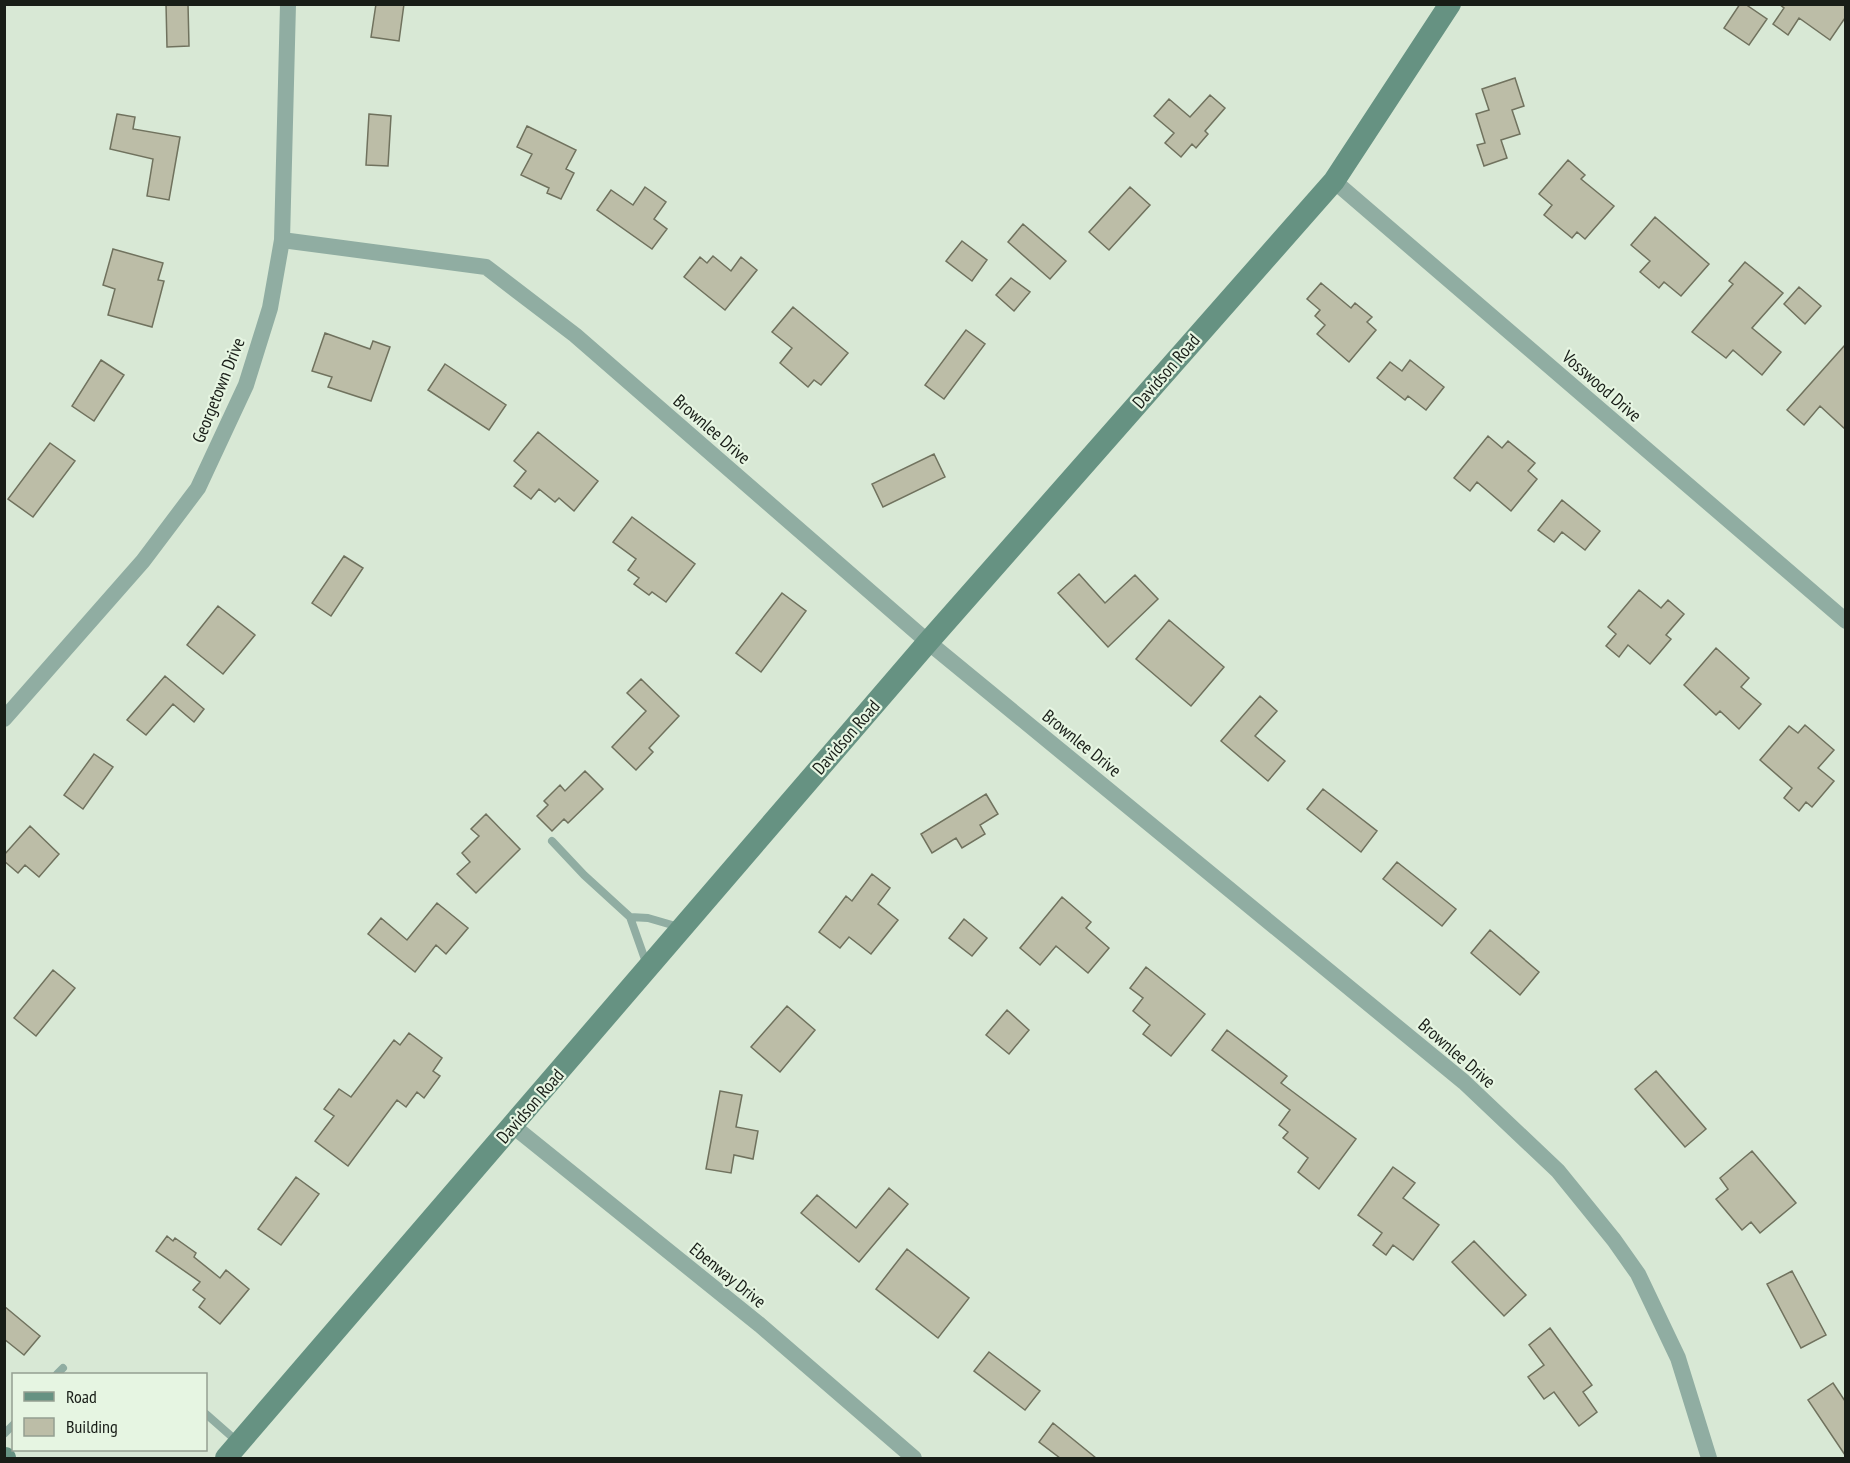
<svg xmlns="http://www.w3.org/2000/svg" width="1850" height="1463" font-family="'PT Sans Narrow',sans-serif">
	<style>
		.building { fill: #bcbda7; stroke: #70725e; stroke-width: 1.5 }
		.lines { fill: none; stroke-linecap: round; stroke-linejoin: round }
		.lane { stroke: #90ada2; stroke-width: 8 }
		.street { stroke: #90ada2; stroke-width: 16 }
		.secondary { stroke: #669282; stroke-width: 22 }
		.labels { text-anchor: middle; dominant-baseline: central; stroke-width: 4.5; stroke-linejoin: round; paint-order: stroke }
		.street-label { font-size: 18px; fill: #181d17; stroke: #e6f5e2 }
	</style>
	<rect width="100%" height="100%" fill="#d8e8d5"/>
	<path class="building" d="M166 4H188L189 46 167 47Z
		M376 4H404L399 41 371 37Z
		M1740 4H1745L1767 19 1749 45 1724 28Z
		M1779 4H1845V18L1830 40 1799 18 1788 35 1773 24 1784 8Z
		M1515 78 1524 106 1512 110 1520 134 1501 140 1507 158 1484 166 1477 145 1485 143 1476 114 1489 110 1482 89Z
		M1210 95 1225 108 1205 131 1208 134 1196 148 1192 144 1181 157 1165 143 1174 133 1154 116 1169 99 1190 117Z
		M117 114 135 117 133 129 180 137 169 200 147 196 153 159 110 149Z
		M369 114 391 116 388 166 366 165Z
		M527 126 576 150 566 169 574 173 561 199 547 193 549 188 521 175 532 154 517 147Z
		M1568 160 1585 175 1581 179 1614 206 1585 239 1577 232 1572 238 1544 215 1552 205 1539 194Z
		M645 187 666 202 654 219 667 229 652 249 597 210 611 190 633 205Z
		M1130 187 1150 205 1109 250 1089 232Z
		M1655 217 1709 264 1681 296 1664 282 1659 288 1640 272 1650 261 1631 245Z
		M1023 224 1066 261 1050 279 1008 242Z
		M962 241 987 260 972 281 946 261Z
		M113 249 163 263 158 280 164 281 152 327 108 315 115 289 103 285Z
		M713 256 731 271 741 257 757 270 725 310 684 277 700 257 707 263Z
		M1745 262 1783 293 1752 328 1781 352 1762 375 1733 350 1726 358 1692 332 1733 284 1729 281Z
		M1011 278 1030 292 1014 311 996 295Z
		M1321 283 1351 308 1355 303 1372 317 1367 322 1376 330 1349 362 1317 334 1325 325 1315 316 1320 310 1307 299Z
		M1799 287 1821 306 1805 324 1784 304Z
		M793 307 848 353 821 385 814 380 808 387 780 363 792 348 772 332Z
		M966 330 985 344 944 399 925 385Z
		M325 333 370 349 373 341 390 347 371 401 328 387 332 377 312 371Z
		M1845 345V429L1820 406 1804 425 1787 410Z
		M101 360 124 375 94 421 72 406Z
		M1410 360 1444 387 1426 410 1408 396 1405 400 1377 378 1390 362 1402 371Z
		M445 364 506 405 489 430 428 390Z
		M538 432 598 481 574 511 559 498 555 502 539 489 531 499 514 486 526 471 514 461Z
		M1488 436 1502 448 1508 441 1535 463 1528 471 1537 479 1511 511 1477 482 1470 491 1454 478Z
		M50 443 75 461 33 517 8 499Z
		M934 454 945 477 883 507 872 484Z
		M1562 500 1600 531 1585 550 1562 532 1554 542 1538 530Z
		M632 517 695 564 666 602 652 592 649 595 634 584 639 578 628 570 636 559 613 542Z
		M344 556 363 568 331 616 312 603Z
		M1079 574 1105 603 1135 575 1158 599 1108 647 1058 593Z
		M1639 590 1661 608 1668 600 1684 614 1666 635 1671 639 1650 664 1628 645 1619 657 1606 646 1616 634 1608 627Z
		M782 593 806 611 761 672 736 653Z
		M218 606 255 635 223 674 187 645Z
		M1169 620 1224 667 1191 706 1136 659Z
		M1716 648 1749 678 1741 687 1761 704 1739 729 1720 711 1716 715 1684 685Z
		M165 676 204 709 194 722 173 704 146 735 127 720Z
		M641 679 679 716 649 748 653 752 636 770 612 747 646 711 627 693Z
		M1260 696 1277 711 1255 736 1285 761 1268 781 1221 741Z
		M1805 725 1834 750 1818 768 1834 781 1812 807 1806 802 1799 811 1784 798 1792 788 1760 760 1789 726 1798 733Z
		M94 754 113 767 83 809 64 795Z
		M585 771 603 789 568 823 564 819 552 831 537 816 548 805 544 801 560 785 565 791Z
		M1323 789 1377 831 1361 852 1307 809Z
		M986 794 998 814 980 825 985 834 962 848 956 838 932 853 921 834Z
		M486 814 520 849 476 893 457 874 470 862 462 853 479 836 471 829Z
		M30 826 59 854 39 877 25 865 18 873 4 861V855Z
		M1397 862 1456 909 1442 926 1383 879Z
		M872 874 890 888 878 904 898 920 871 954 849 937 840 948 819 932 846 896 852 901Z
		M1062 897 1091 922 1086 928 1109 948 1088 973 1056 946 1040 965 1020 948Z
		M437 903 468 928 446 954 436 945 415 972 368 934 381 918 407 940Z
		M964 919 987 938 972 956 949 938Z
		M1490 930 1539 972 1520 995 1471 953Z
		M1146 967 1205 1014 1171 1056 1143 1034 1150 1025 1133 1011 1143 998 1130 988Z
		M53 970 75 988 36 1036 14 1018Z
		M787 1006 815 1030 780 1072 751 1047Z
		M1007 1010 1029 1030 1009 1054 986 1035Z
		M1227 1030 1287 1076 1281 1083 1356 1139 1319 1189 1298 1172 1308 1158 1283 1138 1288 1132 1279 1125 1290 1110 1212 1050Z
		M409 1033 442 1058 433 1071 440 1076 424 1098 417 1092 406 1107 397 1100 348 1166 315 1141 334 1116 324 1109 339 1089 351 1097 394 1040 400 1045Z
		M1656 1071 1706 1129 1685 1147 1635 1089Z
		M720 1091 742 1095 736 1127 758 1131 753 1159 734 1155 731 1173 706 1169Z
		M1752 1151 1796 1203 1760 1233 1751 1222 1742 1230 1716 1199 1728 1189 1720 1178Z
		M1393 1167 1415 1183 1403 1198 1439 1225 1413 1260 1393 1245 1386 1255 1373 1245 1382 1233 1358 1215Z
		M296 1177 319 1194 281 1245 258 1229Z
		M889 1188 908 1204 859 1262 801 1213 817 1195 856 1228Z
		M167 1236 173 1241 175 1238 196 1253 194 1257 220 1278 226 1270 249 1289 220 1324 199 1307 205 1299 193 1290 200 1282 156 1251Z
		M1474 1241 1526 1295 1504 1316 1452 1262Z
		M907 1249 969 1298 938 1338 876 1289Z
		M1792 1271 1826 1335 1801 1348 1767 1284Z
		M4 1306 40 1336 24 1355 4 1339Z
		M1550 1328 1592 1385 1583 1392 1597 1412 1579 1426 1554 1392 1544 1399 1528 1377 1544 1365 1529 1345Z
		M989 1352 1040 1391 1025 1410 974 1371Z
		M1833 1383 1845 1401V1455L1808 1400Z
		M1053 1423 1096 1458H1060L1039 1442Z"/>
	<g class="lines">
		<path class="lane" d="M552 841 584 875 630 917 647 965
			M630 917 648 918 679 927
			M57 1374 63 1368
			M206 1414 239 1443
			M4 1434 14 1424"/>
		<path class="street" d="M1334 181 1846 621
			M282 240 486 267 575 335 928 642 1464 1082 1558 1171 1614 1240 1638 1274 1678 1358 1709 1458
			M4 719 143 561 198 488 246 385 270 308 282 240 288 4
			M513 1126 760 1325 914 1458"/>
		<path class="secondary" d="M4 1458H5
			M226 1458 928 642 1334 181 1450 4"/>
	</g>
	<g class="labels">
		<g class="street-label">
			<text transform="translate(1166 371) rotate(-49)">Davidson Road</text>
			<text transform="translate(1602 386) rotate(41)">Vosswood Drive</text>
			<text transform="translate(218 390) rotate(-68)">Georgetown Drive</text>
			<text transform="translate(712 429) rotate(41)">Brownlee Drive</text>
			<text transform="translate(846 737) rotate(-49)">Davidson Road</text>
			<text transform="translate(1082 743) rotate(39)">Brownlee Drive</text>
			<text transform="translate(1457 1053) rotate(41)">Brownlee Drive</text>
			<text transform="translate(530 1106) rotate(-49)">Davidson Road</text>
			<text transform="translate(728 1275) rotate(39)">Ebenway Drive</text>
		</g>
	</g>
	<rect width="1850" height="1463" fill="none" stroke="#181d17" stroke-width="12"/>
	<rect x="12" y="1373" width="195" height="78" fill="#e6f5e2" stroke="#949f91" stroke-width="1.5"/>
	<rect x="24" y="1392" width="30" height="9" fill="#669282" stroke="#949f91" stroke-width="1.5"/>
	<text x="66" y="1403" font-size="18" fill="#181d17">Road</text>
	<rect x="24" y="1418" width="30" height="18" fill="#bcbda7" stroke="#949f91" stroke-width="1.5"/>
	<text x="66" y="1433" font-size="18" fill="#181d17">Building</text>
</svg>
